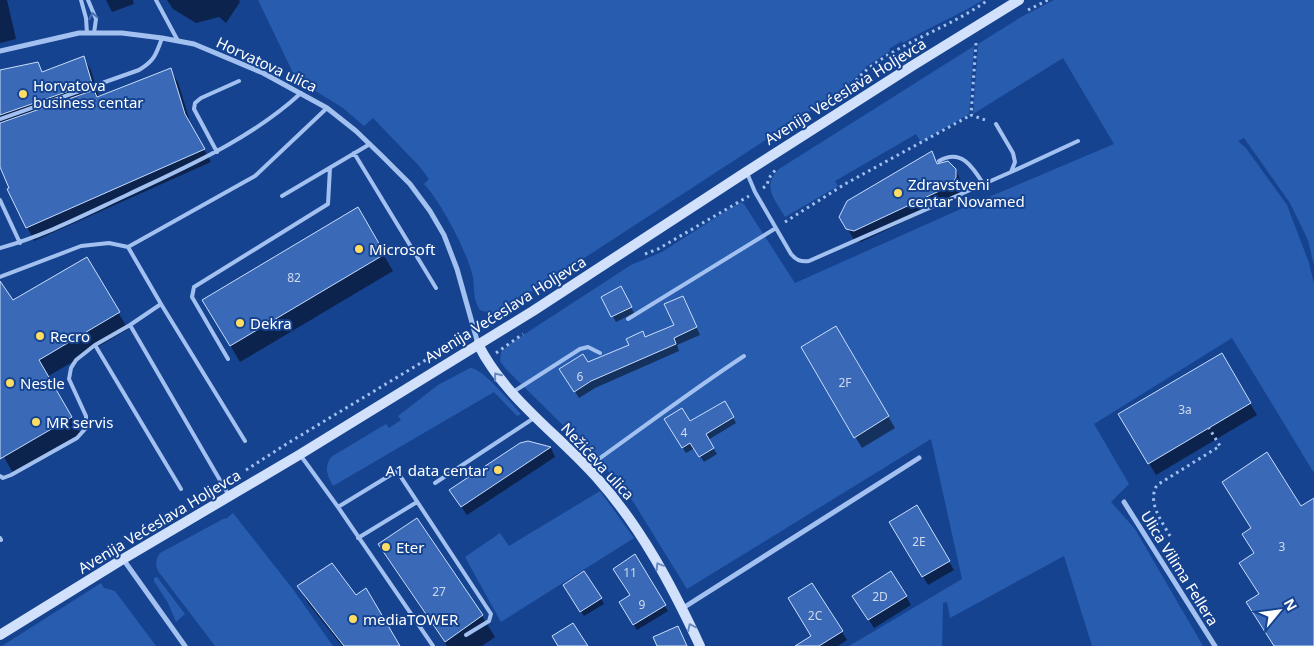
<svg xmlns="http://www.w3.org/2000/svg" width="1314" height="646" font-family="'Noto Sans',sans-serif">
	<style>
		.green { fill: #285caf }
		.shadow { fill: #0007 }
		.building { fill: #3a6ab7; stroke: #c9ddfb }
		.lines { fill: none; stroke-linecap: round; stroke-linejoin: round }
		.path { stroke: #a3c1f0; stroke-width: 3; stroke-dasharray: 2.5 4; stroke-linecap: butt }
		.lane { stroke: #a3c1f0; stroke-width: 4 }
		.street { stroke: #a3c1f0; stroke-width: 5 }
		.secondary { stroke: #d1e0fb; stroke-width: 10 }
		.oneway { stroke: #476fb2 }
		.oneway2 { stroke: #6a8ac0 }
		.poi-dot { fill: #ffdc62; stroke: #164390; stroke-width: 2 }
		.labels { text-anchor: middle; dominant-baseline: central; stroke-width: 4; stroke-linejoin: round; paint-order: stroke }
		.number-label { font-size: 12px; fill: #cedaed }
		.street-label { font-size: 15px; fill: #fff; stroke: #164390 }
		.poi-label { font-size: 15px; fill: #fff; stroke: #164390; text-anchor: start }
	</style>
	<rect width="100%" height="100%" fill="#164390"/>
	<path class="green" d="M258 0H983C957 16 929 27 903 43L902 41 889 49 890 51 867 66 845 88 833 96 546 283 544 282 532 289 533 291 499 313 492 314 480 310C472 298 475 290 473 277 468 253 441 202 424 184L429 179 420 167 373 118 364 126 343 108 296 79Z
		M1054 0H1314V266L1308 240 1290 203 1244 138 1238 141 1246 148 1287 205 1309 263 1314 284V473L1232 338 1094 424 1129 484 1111 502 1135 529 1203 646H1092L1064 556 950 618 947 602 943 603 942 646H849L962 579 931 439 687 589 634 503 604 466 506 369 500 361 501 352 511 343 631 265 662 252 740 202 744 204 795 283 963 208 1114 144 1063 58 973 114 978 44 1021 17Z
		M974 46 969 114 921 142 916 134 835 181 838 186 785 217C775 199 761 187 779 169Z
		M470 368C483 368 511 403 521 414L517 416 494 392 333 486C327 475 324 468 331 457L386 424 389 428 401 420 398 416 438 385Z
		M600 491 634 538 501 622 465 557 500 533 509 546Z
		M233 513 292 588 333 646H215L158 571C155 564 156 559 160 553L225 518 226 519Z
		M157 577 185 614 176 622 168 603 154 581V578Z
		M101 583 104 588 115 591 156 646H2Z"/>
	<path class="shadow" d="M0 0H7L16 39 0 43Z
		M106 0H133L134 4 112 12Z
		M167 0H239L240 2 226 23 219 17 196 23 173 9Z
		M83 58 91 70 99 98 170 70 178 82 192 128 211 162 34 241 9 190 11 189 0 164V71L38 63 43 73Z
		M931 153 938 165 955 169 961 181 962 189 958 196 861 242 854 240 841 217Z
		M357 209 393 271 240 362 204 301Z
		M86 258 128 329 47 377 81 434 13 473 0 450V292L12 302Z
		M621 288 634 313 616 322 602 297Z
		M686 304 700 335 677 345 679 351 595 388 579 398 565 376 587 364 675 325Z
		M835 328 895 428 862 448 802 348Z
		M1221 355 1257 415 1156 475 1120 415Z
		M725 403 736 423 708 440 717 454 704 462 695 448 686 453 665 420 690 422Z
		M528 443 551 448 555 457 467 515 456 499Z
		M917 507 954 570 928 585 891 522Z
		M417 519 482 616 495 637 482 646H447L392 565 380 544Z
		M634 556 668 611 637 630 620 603 632 596Z
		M812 584 847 640 838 646H797L813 636Z
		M299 587 356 597 398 646H342L308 603Z
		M567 591 601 598 604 604 584 616Z
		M906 596 911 605 874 628 859 604Z"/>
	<path class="building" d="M84 56 92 83 0 115V70L38 62 42 72Z
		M171 68 185 114 205 149 26 228 7 189 9 188 0 167V123L94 90 97 97Z
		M932 151 937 164 948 161 956 169V177L952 185 854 231 846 229 839 217 847 201Z
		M358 207 385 254 230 346 202 300Z
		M87 257 120 312 39 360 72 417 0 459V281L13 300Z
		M621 286 632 307 611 317 601 297Z
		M683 296 697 327 674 338 676 344 591 381 574 392 559 369 583 354 588 362 629 345 626 339 643 331 645 337 674 325 664 304Z
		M836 326 889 416 854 438 801 347Z
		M1222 353 1251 403 1148 464 1118 414Z
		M725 401 734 417 706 434 714 448 699 457 690 443 682 448 664 419 682 408 690 421Z
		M528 441 551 447 461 507 449 490 520 443Z
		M1267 452 1301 506 1314 498V646H1274L1246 602 1259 594 1239 563 1254 553 1242 534 1251 528 1222 482Z
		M917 505 950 561 922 577 889 522Z
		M417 518 483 615 445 642 378 544Z
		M635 554 666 605 633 625 619 602 630 595 613 569Z
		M332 563 356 595 366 588 400 646H344L297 586Z
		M584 571 602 598 580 612 563 585Z
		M891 571 907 596 868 620 852 596Z
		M812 583 843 631 819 646H795L811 636 788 598Z
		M573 623 588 646H558L552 636Z
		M678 626 687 646H657L653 637Z"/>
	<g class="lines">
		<path class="path" d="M1028 10 1048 0
			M976 43 971 115 988 121
			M842 94C853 85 861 73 873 65 909 39 952 26 988 0
			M763 188 767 185 769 178 776 169
			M785 222 845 184 971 115
			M645 254 658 249 749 196
			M496 353 523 334
			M246 470 288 443 434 355
			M1170 536C1161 520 1147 502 1157 485L1220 446 1209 428"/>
		<path class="lane" d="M81 0 86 18 87 33
			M88 0 96 19 94 33
			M156 0 178 41
			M0 119 139 70C154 61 156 55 162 38
			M217 152 194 109 195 103 201 98 239 81
			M354 153 436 288
			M939 161C961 148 973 167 984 185
			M1011 172 1078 141
			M747 173 755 192 791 254C796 260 800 262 809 261L1011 172 1015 162 1013 153 996 124
			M282 196 370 144
			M0 200 20 243
			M0 248C44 236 86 214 127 195 188 166 251 139 301 93
			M0 277 81 246 109 243 128 247 255 176 327 108
			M161 304 245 441
			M628 319 776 228
			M130 325 228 494
			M95 345 181 489
			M228 359 192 297 194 287 328 204 330 168
			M513 392 580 349 588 347 600 353
			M301 456 338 507 433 646
			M589 466C641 429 691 391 744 356
			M0 476 3 478 11 475 77 438 86 428V416L69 379 71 368 76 360 95 345 130 325 161 304 128 247
			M435 483 534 418
			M338 507 397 471 491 614 489 621 466 635
			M0 538 1 540
			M358 538 417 502"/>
		<path class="street" d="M0 51 79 33H122L162 38 194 44 263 73 327 108 356 131 383 157 410 184 430 211 444 235 457 269 478 344
			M1124 502 1215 646
			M123 559 185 646
			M683 608 919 458"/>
		<path class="secondary" d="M478 344C505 398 557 433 597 478 641 527 672 586 700 646
			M0 635 123 559 299 455 533 311 746 172 912 66 1019 0"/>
	</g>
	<defs><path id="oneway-chevron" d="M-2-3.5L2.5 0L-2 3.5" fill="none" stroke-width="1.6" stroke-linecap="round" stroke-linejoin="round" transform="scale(1.25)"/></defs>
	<use class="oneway" href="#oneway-chevron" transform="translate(93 16) rotate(-103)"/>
	<g class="oneway2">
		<use href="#oneway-chevron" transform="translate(497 376) rotate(-128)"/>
		<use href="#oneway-chevron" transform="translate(659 566) rotate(-121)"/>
		<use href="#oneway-chevron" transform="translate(691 627) rotate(-115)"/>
	</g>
	<g class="poi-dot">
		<circle cx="23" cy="94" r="5"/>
		<circle cx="898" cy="193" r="5"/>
		<circle cx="359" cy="249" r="5"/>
		<circle cx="240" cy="323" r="5"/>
		<circle cx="40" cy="336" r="5"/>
		<circle cx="10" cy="383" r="5"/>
		<circle cx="36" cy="422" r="5"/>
		<circle cx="498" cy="470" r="5"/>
		<circle cx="386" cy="547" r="5"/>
		<circle cx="353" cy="619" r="5"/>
	</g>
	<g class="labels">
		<g class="number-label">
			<text x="294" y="277">82</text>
			<text x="580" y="376">6</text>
			<text x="845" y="382">2F</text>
			<text x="1185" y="409">3a</text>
			<text x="684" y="432">4</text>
			<text x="919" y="541">2E</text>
			<text x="1282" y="546">3</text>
			<text x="630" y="572">11</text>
			<text x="439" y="591">27</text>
			<text x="880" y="596">2D</text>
			<text x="642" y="604">9</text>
			<text x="815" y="615">2C</text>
		</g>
		<g class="street-label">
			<text transform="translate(267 64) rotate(25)">Horvatova ulica</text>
			<text transform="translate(845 91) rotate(-32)">Avenija Većeslava Holjevca</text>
			<text transform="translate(505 309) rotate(-32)">Avenija Većeslava Holjevca</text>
			<text transform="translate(598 461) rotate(47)">Nežićeva ulica</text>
			<text transform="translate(159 521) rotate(-31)">Avenija Većeslava Holjevca</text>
			<text transform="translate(1180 568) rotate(58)">Ulica Vilima Fellera</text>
		</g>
		<g class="poi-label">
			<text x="33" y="85">Horvatova<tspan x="33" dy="17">business centar</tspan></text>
			<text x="908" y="184">Zdravstveni<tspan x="908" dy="17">centar Novamed</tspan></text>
			<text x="369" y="249">Microsoft</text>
			<text x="250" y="323">Dekra</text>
			<text x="50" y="336">Recro</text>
			<text x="20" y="383">Nestle</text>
			<text x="46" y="422">MR servis</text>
			<text x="488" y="470" text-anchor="end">A1 data centar</text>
			<text x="396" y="547">Eter</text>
			<text x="363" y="619">mediaTOWER</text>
		</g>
	</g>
	<g transform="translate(1279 611) rotate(61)" stroke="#164390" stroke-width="4" paint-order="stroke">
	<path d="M0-4L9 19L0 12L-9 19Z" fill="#ffffff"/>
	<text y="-8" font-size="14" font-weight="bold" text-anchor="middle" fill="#ffffff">N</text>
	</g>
</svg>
